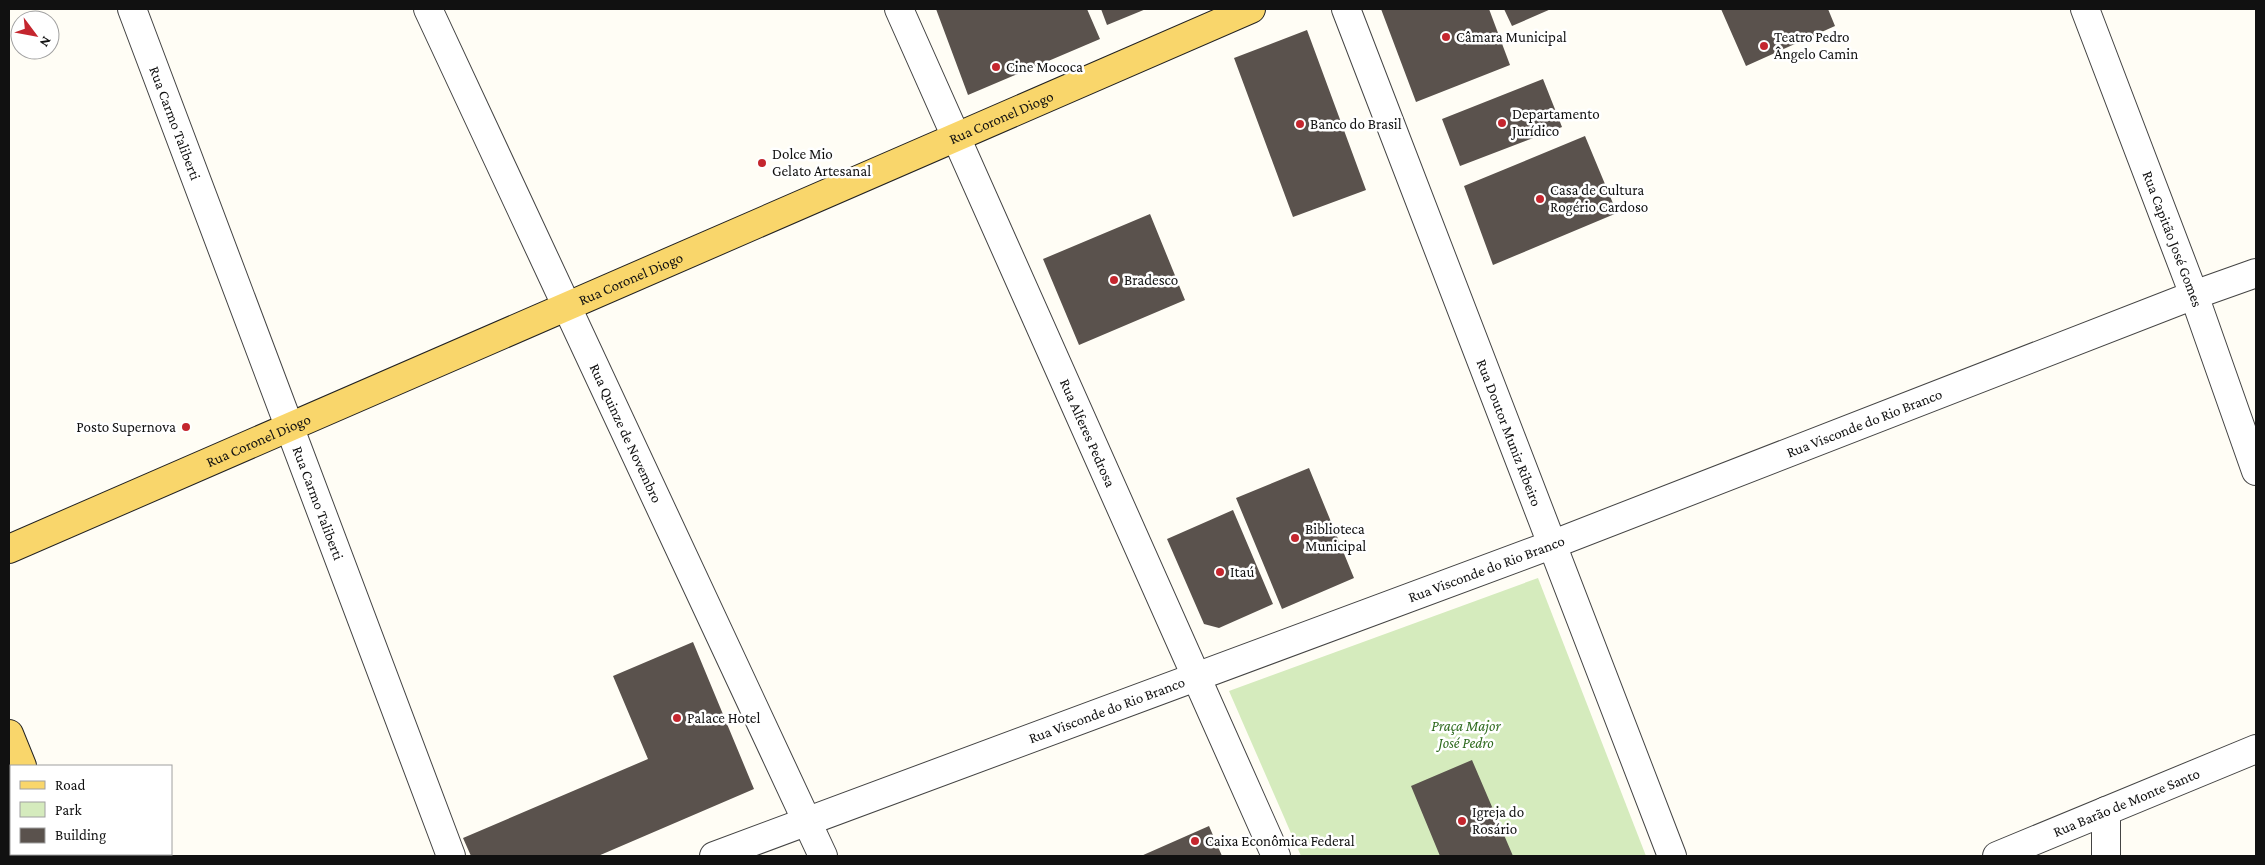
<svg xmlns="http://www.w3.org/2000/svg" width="2265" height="865" font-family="'Crimson Pro',serif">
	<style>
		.green { fill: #d5ebbd }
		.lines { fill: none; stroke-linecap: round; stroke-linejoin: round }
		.river { stroke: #b9e0f7; stroke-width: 62 }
		.building { fill: #5a524d }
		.minor-casing { stroke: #444; stroke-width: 30 }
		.major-casing { stroke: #222; stroke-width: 30 }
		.minor { stroke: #fff; stroke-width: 28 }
		.major { stroke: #f9d66b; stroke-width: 28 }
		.poi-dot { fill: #c4262e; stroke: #fff; stroke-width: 2 }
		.labels { text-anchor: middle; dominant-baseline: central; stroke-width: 5; stroke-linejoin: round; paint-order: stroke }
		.poi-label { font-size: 15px; fill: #111; stroke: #fff; text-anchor: start }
		.street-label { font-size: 15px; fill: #111; stroke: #fff }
		.park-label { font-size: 15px; font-style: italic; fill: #2f6b1f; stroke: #fff }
	</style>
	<rect width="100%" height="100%" fill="#fffdf5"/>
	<path class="green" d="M1538 578 1646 856H1301L1229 691Z"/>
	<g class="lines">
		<path class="river" d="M9 854 10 856"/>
	</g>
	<path class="building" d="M936 9H1087L1100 39 968 95Z
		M1101 9H1146L1107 25Z
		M1381 9H1489L1510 65 1416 102Z
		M1504 9H1551L1512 26Z
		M1721 9H1828L1835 26 1746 66Z
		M1307 30 1366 190 1293 217 1234 58Z
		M1543 79 1562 127 1460 166 1442 119Z
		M1585 136 1617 213 1493 265 1464 186Z
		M1150 214 1185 300 1079 345 1043 259Z
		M1309 468 1354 578 1282 609 1236 498Z
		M1233 510 1273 604 1219 628 1204 624 1167 539Z
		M693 642 754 789 598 856H471L463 838 648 759 613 676Z
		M1472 760 1513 856H1440L1411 786Z
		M1209 826 1222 856H1141Z"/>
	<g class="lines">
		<defs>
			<g id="minor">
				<path id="s1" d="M132 9 451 856"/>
				<path id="s2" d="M428 9 823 856"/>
				<path id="s3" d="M899 9 1276 856"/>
				<path id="s4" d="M1346 9 1672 856"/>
				<path id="s5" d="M2085 9 2194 295 2256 471"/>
				<path id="s6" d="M714 856 1551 545 2194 295 2256 273"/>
				<path id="s7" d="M1997 856 2256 749"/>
				<path d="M2106 856V811"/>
			</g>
			<g id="major">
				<path id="s8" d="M9 549 1251 9"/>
				<path d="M9 734 22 766"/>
				<path d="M56 854 57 856"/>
			</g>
		</defs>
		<use href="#minor" class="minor-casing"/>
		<use href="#major" class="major-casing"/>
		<use href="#minor" class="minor"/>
		<use href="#major" class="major"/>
	</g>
	<g class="poi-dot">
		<circle cx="1446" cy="37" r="5"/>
		<circle cx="1764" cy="46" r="5"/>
		<circle cx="996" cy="67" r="5"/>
		<circle cx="1502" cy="123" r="5"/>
		<circle cx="1300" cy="124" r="5"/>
		<circle cx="762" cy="163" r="5"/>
		<circle cx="1540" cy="199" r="5"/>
		<circle cx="1114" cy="280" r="5"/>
		<circle cx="186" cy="427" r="5"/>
		<circle cx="1295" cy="538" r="5"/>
		<circle cx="1220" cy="572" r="5"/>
		<circle cx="677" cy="718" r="5"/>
		<circle cx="1462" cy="821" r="5"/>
		<circle cx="1195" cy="841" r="5"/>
	</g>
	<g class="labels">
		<g class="poi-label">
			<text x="1456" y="37">Câmara Municipal</text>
			<text x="1774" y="37">Teatro Pedro<tspan x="1774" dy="17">Ângelo Camin</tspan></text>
			<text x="1006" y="67">Cine Mococa</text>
			<text x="1512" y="114">Departamento<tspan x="1512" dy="17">Jurídico</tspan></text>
			<text x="1310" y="124">Banco do Brasil</text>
			<text x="772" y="154">Dolce Mio<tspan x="772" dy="17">Gelato Artesanal</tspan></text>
			<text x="1550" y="190">Casa de Cultura<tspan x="1550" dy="17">Rogério Cardoso</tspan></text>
			<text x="1124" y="280">Bradesco</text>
			<text x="176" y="427" text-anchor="end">Posto Supernova</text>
			<text x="1305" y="529">Biblioteca<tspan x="1305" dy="17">Municipal</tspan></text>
			<text x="1230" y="572">Itaú</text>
			<text x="687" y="718">Palace Hotel</text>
			<text x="1472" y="812">Igreja do<tspan x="1472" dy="17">Rosário</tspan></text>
			<text x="1205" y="841">Caixa Econômica Federal</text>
		</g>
		<g class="street-label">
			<text stroke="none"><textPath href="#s8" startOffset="1082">Rua Coronel Diogo</textPath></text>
			<text stroke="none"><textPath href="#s1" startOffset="122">Rua Carmo Taliberti</textPath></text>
			<text stroke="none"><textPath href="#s5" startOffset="246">Rua Capitão José Gomes</textPath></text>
			<text stroke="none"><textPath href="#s8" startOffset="678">Rua Coronel Diogo</textPath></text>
			<text stroke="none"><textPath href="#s6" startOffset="1229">Rua Visconde do Rio Branco</textPath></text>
			<text stroke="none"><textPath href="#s3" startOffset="464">Rua Alferes Pedrosa</textPath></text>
			<text stroke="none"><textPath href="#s2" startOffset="468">Rua Quinze de Novembro</textPath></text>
			<text stroke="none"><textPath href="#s4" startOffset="454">Rua Doutor Muniz Ribeiro</textPath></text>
			<text stroke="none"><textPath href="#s8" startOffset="272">Rua Coronel Diogo</textPath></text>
			<text stroke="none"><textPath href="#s1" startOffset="528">Rua Carmo Taliberti</textPath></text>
			<text stroke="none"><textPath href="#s6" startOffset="824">Rua Visconde do Rio Branco</textPath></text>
			<text stroke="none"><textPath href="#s6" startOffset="419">Rua Visconde do Rio Branco</textPath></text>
			<text stroke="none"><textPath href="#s7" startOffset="140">Rua Barão de Monte Santo</textPath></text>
		</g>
		<g class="park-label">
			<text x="1466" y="726">Praça Major<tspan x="1466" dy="17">José Pedro</tspan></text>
		</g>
	</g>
	<rect width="2265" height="865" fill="none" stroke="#111111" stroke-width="20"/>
	<rect x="10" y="765" width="162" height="90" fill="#ffffff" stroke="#a0a0a0"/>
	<rect x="20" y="781" width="25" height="8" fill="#f9d66b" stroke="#a0a0a0"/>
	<text x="55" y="790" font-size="15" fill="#111111">Road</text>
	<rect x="20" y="802" width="25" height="15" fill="#d5ebbd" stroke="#a0a0a0"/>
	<text x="55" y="815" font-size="15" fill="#111111">Park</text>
	<rect x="20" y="828" width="25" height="15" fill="#5a524d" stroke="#a0a0a0"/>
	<text x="55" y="840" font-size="15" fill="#111111">Building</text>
	<g transform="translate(35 35) rotate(122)"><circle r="24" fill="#ffffff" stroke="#a0a0a0"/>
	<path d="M0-4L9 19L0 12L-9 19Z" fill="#c4262e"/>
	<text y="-8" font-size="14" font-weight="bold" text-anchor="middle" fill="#111111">N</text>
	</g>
</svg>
